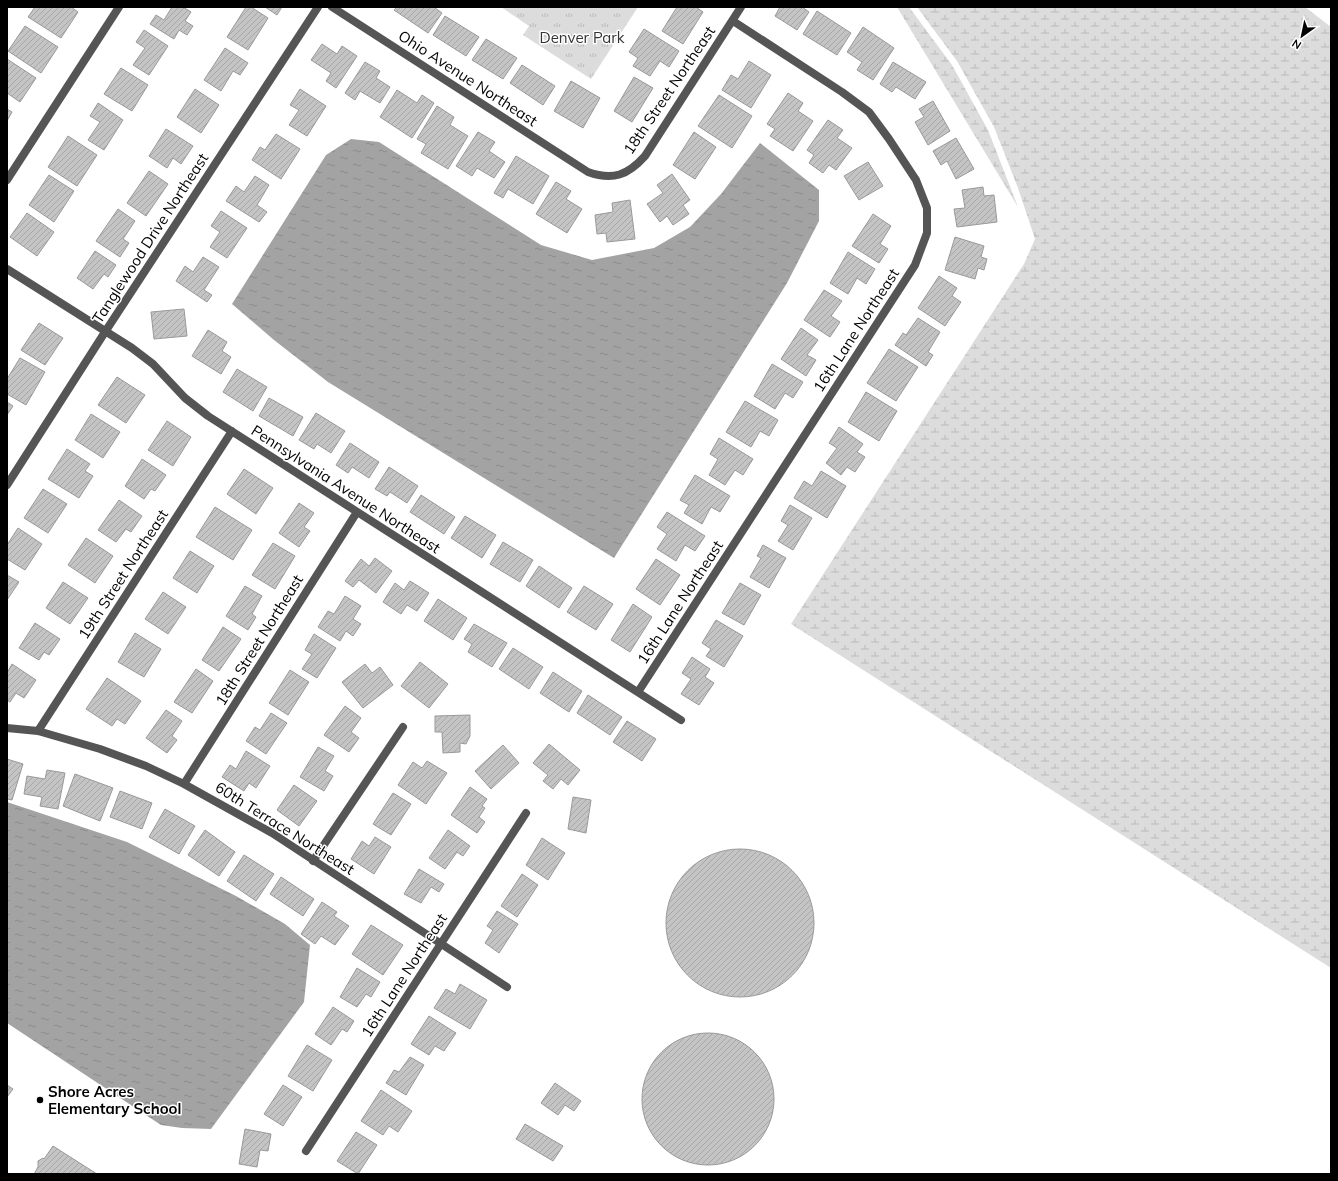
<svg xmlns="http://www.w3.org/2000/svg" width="1338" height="1181" font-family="Mulish,sans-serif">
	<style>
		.wetland { fill: url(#wetland-marsh) }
		.park { fill: url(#park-tufts) }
		.water { fill: url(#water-ripples) }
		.building { fill: url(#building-hatch); stroke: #999 }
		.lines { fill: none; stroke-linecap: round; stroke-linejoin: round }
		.minor { stroke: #555; stroke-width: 8 }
		.poi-dot { fill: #000; stroke: #fff; stroke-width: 1.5 }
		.labels { text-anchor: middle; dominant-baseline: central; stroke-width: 3; stroke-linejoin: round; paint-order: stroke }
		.park-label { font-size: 15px; fill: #333; stroke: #fff }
		.street-label { font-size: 15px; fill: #000; stroke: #fff }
		.poi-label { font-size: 15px; font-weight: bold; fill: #000; stroke: #fff; text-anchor: start }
	</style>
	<defs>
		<pattern id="wetland-marsh" width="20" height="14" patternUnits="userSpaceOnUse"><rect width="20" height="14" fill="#dcdcdc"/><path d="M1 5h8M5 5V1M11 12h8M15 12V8" fill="none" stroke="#bbb"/></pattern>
		<pattern id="park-tufts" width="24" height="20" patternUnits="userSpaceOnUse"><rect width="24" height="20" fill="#dcdcdc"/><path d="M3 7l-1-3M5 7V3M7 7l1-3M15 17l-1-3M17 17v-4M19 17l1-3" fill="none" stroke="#bbb"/></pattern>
		<pattern id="water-ripples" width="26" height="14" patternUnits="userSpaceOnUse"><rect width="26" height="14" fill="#a3a3a3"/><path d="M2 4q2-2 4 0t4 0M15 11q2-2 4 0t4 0" fill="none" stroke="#8b8b8b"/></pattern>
		<pattern id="building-hatch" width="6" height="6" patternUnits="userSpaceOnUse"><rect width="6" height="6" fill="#c4c4c4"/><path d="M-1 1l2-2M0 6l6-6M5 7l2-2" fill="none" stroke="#a7a7a7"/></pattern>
	</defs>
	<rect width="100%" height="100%" fill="#fff"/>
	<path class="wetland" d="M897 7H909L952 65 988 130 1018 207Z
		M917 7H1305L1331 27V968L791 624 1024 264 1035 239 1018 188 994 127 957 61Z"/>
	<path class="park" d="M501 7H638L591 79 523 35 529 26Z"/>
	<path class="water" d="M351 139 379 142 541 245 592 260 654 248 690 227 721 194 760 143 819 190V221L787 283 614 558 328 382 274 340 232 304 326 155Z
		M7 802 127 842 236 896 285 924 310 945 304 1002 211 1129 182 1128 161 1125 7 1023Z"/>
	<path class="building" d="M35 7H71L78 12 61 38 28 17Z
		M172 7H183L191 12 185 21 193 26 187 35 179 30 174 39 150 24 156 15 164 20Z
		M246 7H251L268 18 248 50 227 37Z
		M265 7H282L277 15Z
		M397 7H434L442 13 428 33 394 10Z
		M677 7H696L703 12 683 44 662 31Z
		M780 7H802L809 12 797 30 775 16Z
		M817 11 851 33 837 55 803 34Z
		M445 16 479 37 466 56 433 35Z
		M25 26 58 47 41 73 8 51Z
		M863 27 894 48 873 80 857 70 862 62 847 52Z
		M644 29 679 51 669 67 660 61 650 76 633 66 638 58 629 52Z
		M144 30 168 46 149 75 133 65 145 48 136 42Z
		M486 39 517 58 503 79 472 60Z
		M322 44 337 54 342 46 357 56 336 88 326 81 331 73 311 60Z
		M225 48 248 63 240 75 233 71 221 91 204 80Z
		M7 59 36 78 20 102 7 93Z
		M749 61 771 75 751 108 722 90 731 75 738 79Z
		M365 62 380 71 376 78 390 87 380 103 360 91 355 100 345 93Z
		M893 62 926 82 915 99 896 87 892 92 880 84Z
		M522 65 555 86 543 105 510 83Z
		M121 68 148 85 132 111 104 94Z
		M634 77 653 88 632 122 614 111Z
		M571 81 600 98 583 128 554 111Z
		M195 89 219 105 201 133 177 117Z
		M300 89 326 106 307 136 289 125 299 110 290 105Z
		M397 90 417 103 422 95 434 103 412 138 380 117Z
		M788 93 803 103 798 111 813 121 793 151 770 136 775 129 767 124Z
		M719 95 752 116 732 148 698 126Z
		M933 101 950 131 928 145 915 122 924 117 919 109Z
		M98 103 123 120 104 150 88 140 100 122 90 116Z
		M437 106 454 117 450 125 468 136 448 169 421 153 426 144 417 139Z
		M7 109 12 112 7 121Z
		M828 120 843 130 837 138 852 148 836 170 829 165 823 173 809 163 814 155 807 150Z
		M166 129 193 146 181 164 173 158 167 168 149 156Z
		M478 132 495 142 489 151 505 162 494 178 477 168 472 176 456 166Z
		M694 132 716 147 695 179 673 165Z
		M276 134 300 149 281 179 252 160 260 147 265 150Z
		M68 136 97 155 77 186 48 167Z
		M956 138 974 169 956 179 947 161 941 165 933 151Z
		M516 156 549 176 533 204 508 189 503 198 494 193Z
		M868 162 883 186 859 200 844 176Z
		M149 171 168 184 146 216 127 203Z
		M672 174 690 200 683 205 689 214 673 225 667 216 660 222 647 204 663 193 657 185Z
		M49 175 74 191 54 222 29 205Z
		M255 176 269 185 257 205 267 212 259 222 226 201 236 186 244 192Z
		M556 182 571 191 566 199 582 209 567 233 536 214Z
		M983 187 984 196 994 195 997 222 957 227 954 209 965 208 962 190Z
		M630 200 635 239 607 242 606 233 597 234 595 215 613 212 612 203Z
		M118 209 135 221 123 239 129 243 120 257 96 241Z
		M221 211 247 228 227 258 210 247 220 232 211 226Z
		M27 213 54 232 37 256 10 237Z
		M873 214 891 226 880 244 888 249 879 263 852 246Z
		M955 237 984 246 981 257 987 259 984 270 978 268 975 279 945 270Z
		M95 251 116 265 108 277 104 274 93 289 77 278Z
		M848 252 875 269 866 284 857 278 848 294 830 283Z
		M203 257 219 267 204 290 212 295 207 302 176 281 185 266 193 272Z
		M939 276 957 288 952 296 961 302 945 326 918 308Z
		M824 290 842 301 831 316 840 322 830 337 804 320Z
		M184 309 187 336 154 339 151 312Z
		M918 318 940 332 928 352 933 355 926 366 895 345 903 333 906 335Z
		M39 323 63 338 45 365 21 350Z
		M801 328 818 340 807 355 816 360 806 376 781 359Z
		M208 330 227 342 222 351 231 357 221 374 192 356Z
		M889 349 918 367 896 401 867 383Z
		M20 358 45 372 26 405 7 394V379Z
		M772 364 803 382 793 398 785 393 775 409 754 396Z
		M237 369 267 387 253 411 223 392Z
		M117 377 145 395 126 423 98 405Z
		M866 392 897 411 879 441 848 422Z
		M269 398 303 417 293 436 259 416Z
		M745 401 778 420 769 436 760 431 751 447 726 432Z
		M7 402 13 406 7 415Z
		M316 413 345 431 331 453 317 444 314 449 299 440Z
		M91 414 120 432 103 458 75 440Z
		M167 421 191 437 173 466 148 450Z
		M839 427 863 444 857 452 865 457 855 472 847 467 841 475 826 463 837 448 829 443Z
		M719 438 753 459 743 475 735 470 725 485 709 475 718 459 710 454Z
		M350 443 379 462 369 478 352 467 348 473 336 465Z
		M67 449 90 464 85 471 93 476 79 498 48 479Z
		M142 459 166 475 155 491 151 489 144 499 125 486Z
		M389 467 418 486 407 503 390 492 387 496 375 489Z
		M244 469 273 488 256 514 227 494Z
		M821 471 846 486 827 518 794 498 804 481 812 486Z
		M695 475 730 496 720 512 711 507 702 524 684 513 689 505 680 500Z
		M43 489 67 504 48 533 24 518Z
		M421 495 455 517 444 534 410 512Z
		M119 500 142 516 131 532 126 529 116 542 98 530Z
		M299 503 314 513 304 527 310 531 299 547 279 533Z
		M790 505 812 518 793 550 778 541 788 525 781 521Z
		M215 507 252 530 233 560 196 537Z
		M667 512 705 536 695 551 685 545 676 561 657 549 667 534 657 527Z
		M465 516 496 535 482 558 451 538Z
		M18 528 42 544 25 570 7 559V545Z
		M86 538 113 556 95 583 68 565Z
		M503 542 533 560 520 582 490 564Z
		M273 543 295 556 275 589 252 575Z
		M763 545 786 558 769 588 750 577 761 558 757 556Z
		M190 551 214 566 197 593 173 578Z
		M375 558 392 571 376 593 359 580 353 587 345 581 361 559 369 566Z
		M656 559 680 575 660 605 636 589Z
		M539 566 572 588 559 608 526 586Z
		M7 575 19 582 7 600Z
		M410 581 429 593 417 611 407 605 401 614 383 602 395 583 404 590Z
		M63 582 88 598 70 624 46 608Z
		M740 583 761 595 744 625 722 613Z
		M245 586 262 596 252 614 256 617 248 630 226 616Z
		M584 586 613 604 596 630 567 612Z
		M163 592 186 607 168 634 145 619Z
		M345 596 361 606 353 619 361 624 353 636 346 631 340 641 318 627 328 611 334 614Z
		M438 599 467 618 453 640 424 621Z
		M633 604 652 617 630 652 611 640Z
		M716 620 743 636 724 667 706 656 711 649 702 643Z
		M35 623 60 639 49 655 44 652 39 660 19 648Z
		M474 624 507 643 492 667 468 652 472 644 464 639Z
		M223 627 241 639 219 671 202 660Z
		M135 633 161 649 144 677 118 662Z
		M314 634 336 648 317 678 302 669 312 654 305 650Z
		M513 648 543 667 529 689 499 669Z
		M692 657 710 669 705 677 714 683 699 705 681 694 691 679 682 673Z
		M420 662 448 684 429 708 401 686Z
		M12 664 36 680 24 698 16 693 10 702 7 700V673Z
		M365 664 372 673 380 667 393 685 363 708 342 682Z
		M196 669 213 681 192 713 174 702Z
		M290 670 309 682 288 715 269 703Z
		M553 672 582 691 569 712 540 693Z
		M107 678 141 701 125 724 117 719 112 726 86 709Z
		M588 695 622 717 610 735 577 713Z
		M345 706 361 718 351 732 359 738 349 752 324 735Z
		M166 710 182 721 172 736 177 740 167 753 146 738Z
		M271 713 287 723 266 754 246 741 255 727 260 730Z
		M470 715V736L466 744 460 743V752L443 753 442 732H435V716Z
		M627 721 656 739 642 761 613 742Z
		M549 744 580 770 568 785 561 779 553 789 543 781 548 775 533 763Z
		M503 745 519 763 491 789 475 771Z
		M318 747 334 756 325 771 333 776 324 791 300 777Z
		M246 751 270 766 256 788 249 783 244 791 222 777 230 765 236 769Z
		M7 759 23 764 12 800 7 799Z
		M427 761 447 773 426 804 398 785 413 762 422 768Z
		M47 770 65 773 58 809 40 806 42 797 24 794 27 776 45 779Z
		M75 774 113 788 100 821 63 806Z
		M294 785 317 801 299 826 277 810Z
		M470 787 487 799 482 806 485 808 479 817 485 822 477 833 451 815Z
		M120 791 152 803 142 829 110 817Z
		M393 793 411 804 391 835 373 824Z
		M573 797 591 800 586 833 568 829Z
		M165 809 195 826 179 854 149 837Z
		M205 830 235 852 219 876 188 855Z
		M448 830 470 846 463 856 457 852 445 869 429 858Z
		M375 837 391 847 374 874 351 859 362 841 369 846Z
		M542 838 565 853 548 880 526 865Z
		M666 923a74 74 0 1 1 148 0a74 74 0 1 1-148 0Z
		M244 855 274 874 256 901 227 881Z
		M419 869 444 884 439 892 431 887 421 903 404 894Z
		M522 874 538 885 517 917 501 906Z
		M281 877 314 899 303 916 270 894Z
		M322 902 337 912 334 916 349 926 335 945 321 936 315 944 301 934Z
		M497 911 518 924 499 953 485 943 493 930 487 926Z
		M371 925 403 945 383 975 352 954Z
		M357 968 380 982 371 997 366 994 357 1007 340 997Z
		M460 984 487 1000 470 1029 434 1008 446 989 455 994Z
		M333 1007 354 1021 347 1032 342 1029 331 1045 315 1034Z
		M429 1016 456 1033 444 1051 435 1046 429 1055 411 1044Z
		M642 1099a66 66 0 1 1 132 0a66 66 0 1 1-132 0Z
		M307 1045 332 1060 313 1091 288 1076Z
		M410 1057 424 1065 406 1095 386 1083 394 1070 399 1072Z
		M555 1083 581 1101 574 1111 565 1105 558 1115 541 1103Z
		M7 1085 13 1089 7 1097Z
		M283 1085 302 1097 283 1126 264 1114Z
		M381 1090 412 1111 398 1132 389 1126 383 1135 361 1121Z
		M525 1124 563 1146 553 1161 516 1139Z
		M245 1129 271 1134 268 1151 260 1150 257 1167 239 1164Z
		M356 1132 377 1145 358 1174 337 1161Z
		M53 1146 97 1174H34L38 1167V1161L43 1158 44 1159Z"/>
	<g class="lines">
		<path class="minor" d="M332 7 588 172C613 181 628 175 645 156L741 7
			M7 180 119 7
			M7 269 132 348 153 364 185 398 208 416 681 720
			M7 485 105 332 318 7
			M638 692 915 265 927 233V208L916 180 889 139 869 112 842 92 733 21
			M7 728 38 731 100 749 146 766 184 784 272 833 507 987
			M38 731 232 431
			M184 784 357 512
			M313 861 403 727
			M306 1151 526 813"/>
	</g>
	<circle class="poi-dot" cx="40" cy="1100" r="4"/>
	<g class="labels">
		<g class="park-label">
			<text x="582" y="37">Denver Park</text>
		</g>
		<g class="street-label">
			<text transform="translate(468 78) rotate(33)">Ohio Avenue Northeast</text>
			<text transform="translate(669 90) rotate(-56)">18th Street Northeast</text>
			<text transform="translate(150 238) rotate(-57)">Tanglewood Drive Northeast</text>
			<text transform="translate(856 330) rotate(-57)">16th Lane Northeast</text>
			<text transform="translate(346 489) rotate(33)">Pennsylvania Avenue Northeast</text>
			<text transform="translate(123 574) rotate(-57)">19th Street Northeast</text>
			<text transform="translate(680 602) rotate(-57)">16th Lane Northeast</text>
			<text transform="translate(259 640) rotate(-58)">18th Street Northeast</text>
			<text transform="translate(285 828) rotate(32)">60th Terrace Northeast</text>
			<text transform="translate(404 975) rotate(-57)">16th Lane Northeast</text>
		</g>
		<g class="poi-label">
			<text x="48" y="1091">Shore Acres<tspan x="48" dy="17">Elementary School</tspan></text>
		</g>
	</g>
	<rect width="1338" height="1181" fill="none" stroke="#000000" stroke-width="16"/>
	<g transform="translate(1302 36) rotate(213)" stroke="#ffffff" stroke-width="3" paint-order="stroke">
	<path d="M0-3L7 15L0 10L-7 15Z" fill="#000000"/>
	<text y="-6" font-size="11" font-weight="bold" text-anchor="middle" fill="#000000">N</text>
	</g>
</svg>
